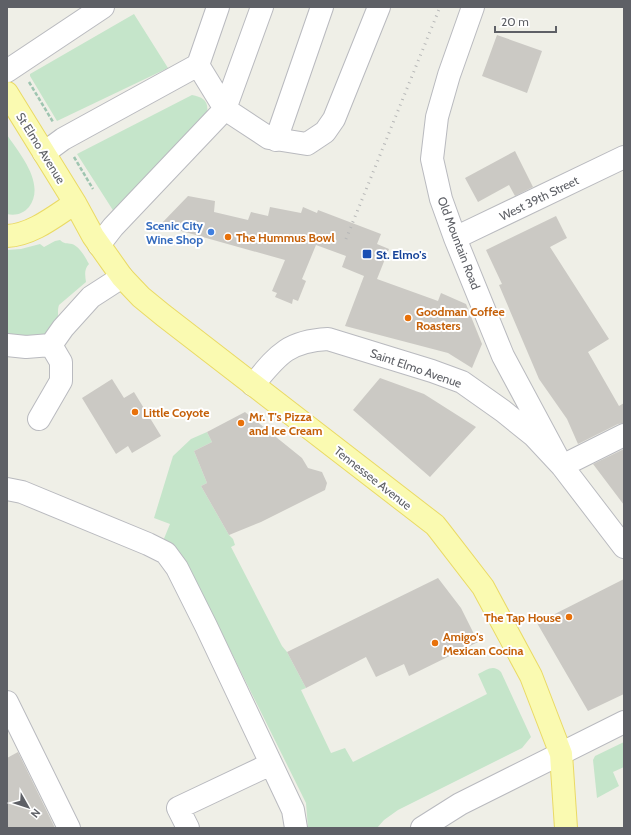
<svg xmlns="http://www.w3.org/2000/svg" width="631" height="835" font-family="Cabin,sans-serif">
	<style>
		.green { fill: #c5e5ca }
		.building { fill: #cbc9c4 }
		.lines { fill: none; stroke-linecap: round; stroke-linejoin: round }
		.minor-casing { stroke: #b9babf; stroke-width: 24 }
		.major-casing { stroke: #eada65; stroke-width: 24 }
		.path { stroke: #9ec5b0; stroke-width: 2.5; stroke-dasharray: 4 2; stroke-linecap: butt }
		.minor { stroke: #fff; stroke-width: 22 }
		.major { stroke: #fafab1; stroke-width: 22 }
		.rail { stroke: #b6b7b7; stroke-width: 3; stroke-dasharray: 1 5; stroke-linecap: butt }
		.shop-dot { fill: #3f7fe0; stroke: #fff; stroke-width: 1.5 }
		.food-dot { fill: #e8710a; stroke: #fff; stroke-width: 1.5 }
		.transit-dot { fill: #1a4fb4; stroke: #fff; stroke-width: 1.5 }
		.labels { text-anchor: middle; dominant-baseline: central; stroke-width: 4; stroke-linejoin: round; paint-order: stroke }
		.street-label { font-size: 12px; fill: #5e6066; stroke: #fff }
		.shop-label { font-size: 12px; font-weight: bold; fill: #366cbe; stroke: #fff; text-anchor: end }
		.food-label { font-size: 12px; font-weight: bold; fill: #c56008; stroke: #fff; text-anchor: start }
		.transit-label { font-size: 12px; font-weight: bold; fill: #164399; stroke: #fff; text-anchor: start }
	</style>
	<rect width="100%" height="100%" fill="#efefe7"/>
	<path class="green" d="M134 14 168 68 57 121 30 76V74Z
		M192 95C203 97 209 101 207 113L116 215 77 154Z
		M7 135C20 154 46 184 29 207 23 214 15 216 7 214Z
		M60 240C64 244 67 243 72 244 80 247 85 257 89 264 84 269 85 275 86 282L59 305C57 310 59 316 57 321 48 344 26 337 7 336V250L21 249 40 244 44 247 55 241Z
		M207 432 212 442 194 451 207 483 201 486 229 535 233 539 235 545 231 547 282 646 287 652 306 688 301 690 331 753 345 748 353 762 487 694 478 674C487 670 493 664 501 672L531 737 522 748 398 810 384 820 377 828H308L306 803 188 565 174 546 163 541 170 524 154 518 173 456 191 439Z
		M624 742V767L613 772 619 786 597 798 593 760 595 756Z"/>
	<path class="building" d="M497 35 542 51 527 93 482 76Z
		M515 151 533 187 515 196 509 185 478 202 465 178Z
		M188 196 215 201 214 212 248 220 251 212 268 216 270 207 301 213 303 207 317 213 318 210 381 234 377 244 389 249 377 279 438 301 441 293 466 304 482 344 472 368 448 353 345 326 364 276 342 267 346 256 316 245 302 279 306 281 298 301 293 299 292 304 275 297 277 293 272 291 285 260 160 225Z
		M556 216 567 238 550 247 609 339 588 352 619 406 624 403V423L618 424 578 444 567 419 539 379 499 285 502 284 486 250Z
		M380 378 424 394 476 427 430 477 353 410Z
		M112 379 124 398 134 392 161 436 132 453 128 446 116 454 82 398Z
		M245 412 302 458 308 468 322 472 327 483 325 490 261 522 229 535 201 486 207 483 194 451 212 442 207 432Z
		M624 449V505L593 464Z
		M438 578 461 608 478 642 409 676 404 664 376 677 366 657 306 688 287 652Z
		M624 579V694L588 711 537 623Z
		M18 752 55 828H7V758Z"/>
	<g class="lines">
		<defs>
			<path id="minor" d="M473 7 449 75 437 117 432 159 441 199 455 238 503 356 562 466 624 435
				M198 65 225 109 269 138 307 144 325 132 334 119 379 7
				M7 71 103 7
				M276 140 322 7
				M44 153 63 139 198 65 218 7
				M455 238 624 157
				M99 245 113 227 225 109 262 7
				M7 345 26 347 51 345 63 328 91 297 122 277
				M253 385C277 356 287 341 328 339L432 371 462 382 503 411 534 436 562 466 624 547
				M39 419 61 381V362L51 345
				M7 489 22 492 148 544 166 553 177 568 206 626 293 810 296 828
				M7 702 69 828
				M188 828 178 808 271 764
				M422 828 460 804 624 722"/>
			<path id="major" d="M7 93 75 203 93 236 122 277 141 297 163 315 435 525 439 530 483 587 531 676 561 754 566 828
				M7 236C32 235 55 216 75 203"/>
		</defs>
		<use href="#minor" class="minor-casing"/>
		<use href="#major" class="major-casing"/>
		<path class="path" d="M29 82 53 122
			M74 157 93 189"/>
		<use href="#minor" class="minor"/>
		<use href="#major" class="major"/>
		<path class="rail" d="M346 239 440 7"/>
	</g>
	<circle class="shop-dot" cx="211" cy="232" r="4"/>
	<g class="food-dot">
		<circle cx="228" cy="237" r="4"/>
		<circle cx="408" cy="318" r="4"/>
		<circle cx="135" cy="412" r="4"/>
		<circle cx="241" cy="423" r="4"/>
		<circle cx="569" cy="617" r="4"/>
		<circle cx="435" cy="643" r="4"/>
	</g>
	<rect class="transit-dot" x="362" y="249" width="10" height="10" rx="2"/>
	<g class="labels">
		<g class="street-label">
			<text transform="translate(41 148) rotate(58)">St Elmo Avenue</text>
			<text transform="translate(539 198) rotate(-26)">West 39th Street</text>
			<text transform="translate(459 243) rotate(69)">Old Mountain Road</text>
			<text transform="translate(416 368) rotate(19)">Saint Elmo Avenue</text>
			<text transform="translate(373 478) rotate(38)">Tennessee Avenue</text>
		</g>
		<g class="shop-label">
			<text x="203" y="225">Scenic City<tspan x="203" dy="14">Wine Shop</tspan></text>
		</g>
		<g class="food-label">
			<text x="236" y="237">The Hummus Bowl</text>
			<text x="416" y="311">Goodman Coffee<tspan x="416" dy="14">Roasters</tspan></text>
			<text x="143" y="412">Little Coyote</text>
			<text x="249" y="416">Mr. T's Pizza<tspan x="249" dy="14">and Ice Cream</tspan></text>
			<text x="561" y="617" text-anchor="end">The Tap House</text>
			<text x="443" y="636">Amigo's<tspan x="443" dy="14">Mexican Cocina</tspan></text>
		</g>
		<g class="transit-label">
			<text x="376" y="254">St. Elmo's</text>
		</g>
	</g>
	<rect width="631" height="835" fill="none" stroke="#5e6066" stroke-width="16"/>
	<g transform="translate(28 807) rotate(129)" stroke="#ffffff" stroke-width="3" paint-order="stroke">
	<path d="M0-3L7 15L0 10L-7 15Z" fill="#5e6066"/>
	<text y="-6" font-size="11" font-weight="bold" text-anchor="middle" fill="#5e6066">N</text>
	</g>
	<path d="M495 26v6h61v-6" fill="none" stroke="#5e6066" stroke-width="2"/>
	<text x="501" y="26" font-size="12" fill="#5e6066" stroke="#ffffff" stroke-width="3" paint-order="stroke">20 m</text>
</svg>
